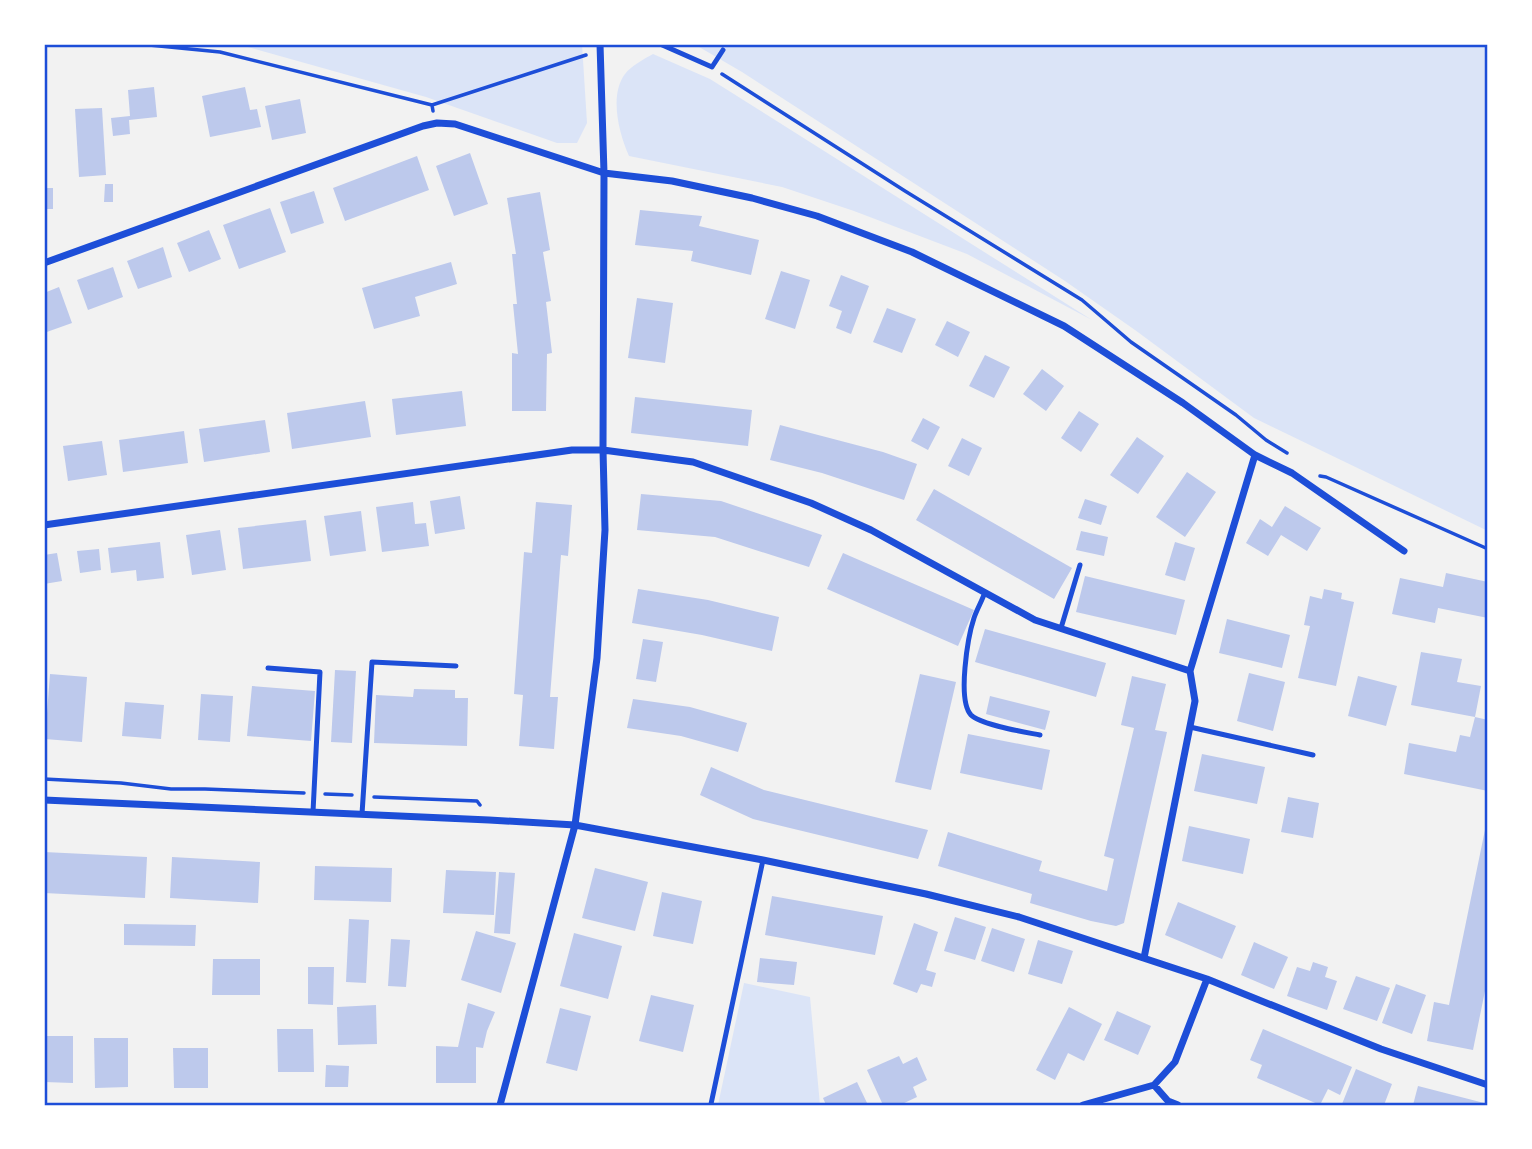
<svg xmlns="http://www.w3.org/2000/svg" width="1532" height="1149" font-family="'Fira Sans',sans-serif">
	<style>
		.green { fill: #dbe4f7 }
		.building { fill: #bdc9ec }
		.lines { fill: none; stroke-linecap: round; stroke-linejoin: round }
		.path { stroke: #1d4ed8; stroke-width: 3.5 }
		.service { stroke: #1d4ed8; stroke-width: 5 }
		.minor { stroke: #1d4ed8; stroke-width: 7 }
		.neatline { fill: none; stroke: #1d4ed8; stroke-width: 2.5 }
	</style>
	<rect width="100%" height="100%" fill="#f2f2f2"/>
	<path class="green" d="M237 44H582L587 123 577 143H557L426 97Z
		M694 44H1486L1488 46V531L1254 418 1135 330 1065 281 742 72Z
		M653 54 710 79 1092 320 967 254 854 211 782 187 629 156C619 134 609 95 625 74 631 66 644 59 653 54Z
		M744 983 810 997 820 1105H718Z"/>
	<path class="building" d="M154 87 157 117 129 120 130 134 113 136 111 118 130 116 128 90Z
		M245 87 250 110 257 109 261 127 210 137 202 96Z
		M300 99 306 133 272 140 265 106Z
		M102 108 106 175 79 177 75 109Z
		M470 153 488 204 454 216 436 166Z
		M417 156 429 190 345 221 333 188Z
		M105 184H113V202H104Z
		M44 188H53V209H44Z
		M314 191 324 223 291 234 280 202Z
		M540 192 550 250 543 252 551 301 546 302 552 353 547 354 546 411H512V353L518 354 513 304H517L512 254H516L507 198Z
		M270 208 286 252 239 269 223 225Z
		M640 210 702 216 699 226 759 240 751 275 691 261 693 251 635 245Z
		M209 230 221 259 189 272 177 243Z
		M163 247 172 277 138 289 127 261Z
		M451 262 457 284 415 297 420 316 374 329 362 288Z
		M113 267 123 297 88 310 77 280Z
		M781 271 810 280 795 329 765 319Z
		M841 275 869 286 851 334 836 328 842 311 829 306Z
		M59 287 72 323 44 333V293Z
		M637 298 673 303 665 363 628 358Z
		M887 308 916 319 902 353 873 342Z
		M947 321 970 332 958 357 935 345Z
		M985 355 1010 367 994 398 969 386Z
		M1042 369 1064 386 1046 411 1023 394Z
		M462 391 466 426 396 435 392 399Z
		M635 397 752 410 748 446 631 433Z
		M365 401 371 437 292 449 287 413Z
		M1079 411 1099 424 1081 452 1061 438Z
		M923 418 940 427 928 450 911 441Z
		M265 420 270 452 204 462 199 429Z
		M780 425 883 452 917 464 904 500 822 473 770 460Z
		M184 431 188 463 123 472 119 440Z
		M1137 437 1164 456 1138 494 1110 475Z
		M962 438 982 448 969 476 948 466Z
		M102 441 107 475 68 481 63 446Z
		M1187 472 1216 492 1185 537 1156 517Z
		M934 489 1072 568 1054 599 916 520Z
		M641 494 721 501 822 535 809 567 715 537 637 530Z
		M460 496 465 529 435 534 430 501Z
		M1085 499 1107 506 1101 525 1078 518Z
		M413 502 415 524 426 523 429 546 382 552 376 507Z
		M536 502 572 505 568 556 561 555 550 697H558L554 749 519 746 523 695 514 694 524 552 532 553Z
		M1285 506 1321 528 1307 551 1281 535 1268 556 1246 543 1260 519 1272 527Z
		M361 511 366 551 330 556 324 516Z
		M306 520 311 561 243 569 238 528Z
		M220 530 226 570 192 575 186 535Z
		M1081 531 1108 537 1104 556 1076 550Z
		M160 542 164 578 137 581 136 570 111 573 108 548Z
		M1175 542 1195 548 1185 581 1165 575Z
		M99 549 101 570 80 573 77 551Z
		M57 553 62 581 44 584V555Z
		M843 553 974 610 958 646 827 589Z
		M1446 573 1488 582V618L1438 608 1435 623 1392 614 1400 578 1443 587Z
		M1085 576 1185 600 1176 635 1076 612Z
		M638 589 708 600 779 617 772 651 702 635 632 623Z
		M1324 589 1342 593 1341 599 1354 602 1336 686 1298 678 1310 626 1304 625 1310 596 1322 599Z
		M1227 619 1290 635 1282 668 1219 653Z
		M985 629 1106 663 1096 697 975 662Z
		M643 639 663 642 656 682 636 679Z
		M1421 652 1462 659 1457 682 1481 686 1475 717 1488 720V791L1404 774 1409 743 1456 752 1460 735 1470 737 1475 717 1411 705Z
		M335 670 356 671 352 743 331 742Z
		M1249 673 1285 682 1273 731 1237 721Z
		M50 674 87 677 82 742 45 739Z
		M920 674 956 682 931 790 895 782Z
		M1132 676 1166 684 1155 730 1167 732 1124 923 1116 926 1091 921 1030 903 1032 894 938 866 948 832 1042 861 1039 871 1107 891 1114 859 1104 856 1134 728 1121 725Z
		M1358 676 1397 686 1386 726 1348 716Z
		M252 686 315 691 311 741 247 736Z
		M414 689 455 690V698H468L467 746 374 743 376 695 413 697Z
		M201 694 233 696 230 742 198 740Z
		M990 696 1050 711 1045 730 986 714Z
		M633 699 690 707 747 723 738 752 681 736 627 728Z
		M125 702 164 705 161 739 122 736Z
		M968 734 1050 750 1042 790 960 773Z
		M1202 754 1265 767 1257 804 1194 791Z
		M711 767 764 790 928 830 918 859 753 819 700 795Z
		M1288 797 1319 803 1313 838 1281 832Z
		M1487 820 1488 976 1473 1050 1427 1041 1434 1002 1449 1005Z
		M1189 826 1250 839 1243 874 1182 861Z
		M44 852 147 857 145 898 44 893Z
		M172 857 260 862 258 903 170 898Z
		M315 866 392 868 391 902 314 900Z
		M595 868 648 882 635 931 582 918Z
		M446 870 496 872 494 915 443 913Z
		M499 872 515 873 510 934 494 933Z
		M662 892 702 901 693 944 653 936Z
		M772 896 883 916 875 955 765 935Z
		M1178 902 1236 926 1222 959 1165 935Z
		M955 917 986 927 975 960 944 951Z
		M349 919 369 920 366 983 346 982Z
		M914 923 938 932 926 970 936 973 932 987 921 984 917 993 893 984Z
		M124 924 196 925 195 946 124 945Z
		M992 928 1025 939 1014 972 981 961Z
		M476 931 516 943 501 993 461 980Z
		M574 933 622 946 608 999 560 986Z
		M391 939 410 940 406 987 388 986Z
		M1038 940 1073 951 1062 984 1028 974Z
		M1254 942 1288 957 1274 989 1241 975Z
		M760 958 797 962 794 985 757 982Z
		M213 959H260V995H212Z
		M1313 962 1328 967 1325 977 1337 981 1327 1010 1287 996 1297 967 1310 971Z
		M308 967H334L333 1005 308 1004Z
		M1356 976 1390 988 1377 1021 1343 1009Z
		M1396 984 1426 995 1412 1034 1382 1023Z
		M651 995 694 1005 683 1052 639 1041Z
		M468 1003 495 1012 487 1031 483 1048 476 1047V1083H436V1046L458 1047Z
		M376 1005 377 1044 338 1045 337 1007Z
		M1069 1007 1102 1024 1084 1061 1068 1053 1055 1080 1036 1070Z
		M560 1008 591 1016 577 1071 546 1063Z
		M1117 1011 1151 1026 1138 1055 1104 1040Z
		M277 1029H313L314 1072H278Z
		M1263 1029 1352 1067 1340 1095 1328 1089 1320 1105 1257 1078 1262 1065 1250 1060Z
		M44 1036H73V1083L44 1082Z
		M94 1038H128V1087L95 1088Z
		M173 1048H208V1088H174Z
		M899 1056 903 1064 917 1057 927 1080 913 1087 917 1097 900 1105H883L867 1070Z
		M326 1065 349 1066 348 1087H325Z
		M1356 1069 1392 1084 1384 1105H1346L1342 1104Z
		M857 1082 868 1105H826L823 1098Z
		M1418 1086 1488 1104 1487 1105H1413Z"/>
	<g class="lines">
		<path class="path" d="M139 44 220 52 432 105 433 111
			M722 74 905 191 1082 300 1131 342 1236 415 1266 440 1287 453
			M432 105 586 55
			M1320 476 1326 477 1488 549
			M44 779 121 783 171 789H205L304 793
			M325 794 352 795
			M374 797 477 801 480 805"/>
		<path class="service" d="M660 44 712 67 723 50
			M985 592C982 601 977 609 974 618 968 636 957 700 971 715 981 725 1025 732 1040 735
			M1061 628 1080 565
			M268 668 320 672 313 812
			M1190 727 1313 755
			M362 814 372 662 456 666
			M711 1104 763 860"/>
		<path class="minor" d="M44 263 423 126 437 123 455 124 604 173 672 181 752 198 817 216 912 252 1064 326 1183 403 1255 455 1292 473 1404 551
			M44 525 572 450H603L693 462 811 503 871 530 1035 620 1190 671
			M44 800 489 820 575 825 763 860 926 894 1019 917 1207 979 1381 1049 1488 1085
			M1144 958 1195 701 1190 671 1255 455
			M1154 1085 1168 1101 1178 1105
			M500 1105 575 825 597 658 605 530 603 450 604 173 600 44
			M1083 1105 1154 1085 1175 1062 1207 979"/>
	</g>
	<rect width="1532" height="1149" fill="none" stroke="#ffffff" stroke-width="91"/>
	<rect x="46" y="46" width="1440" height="1058" class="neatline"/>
</svg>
